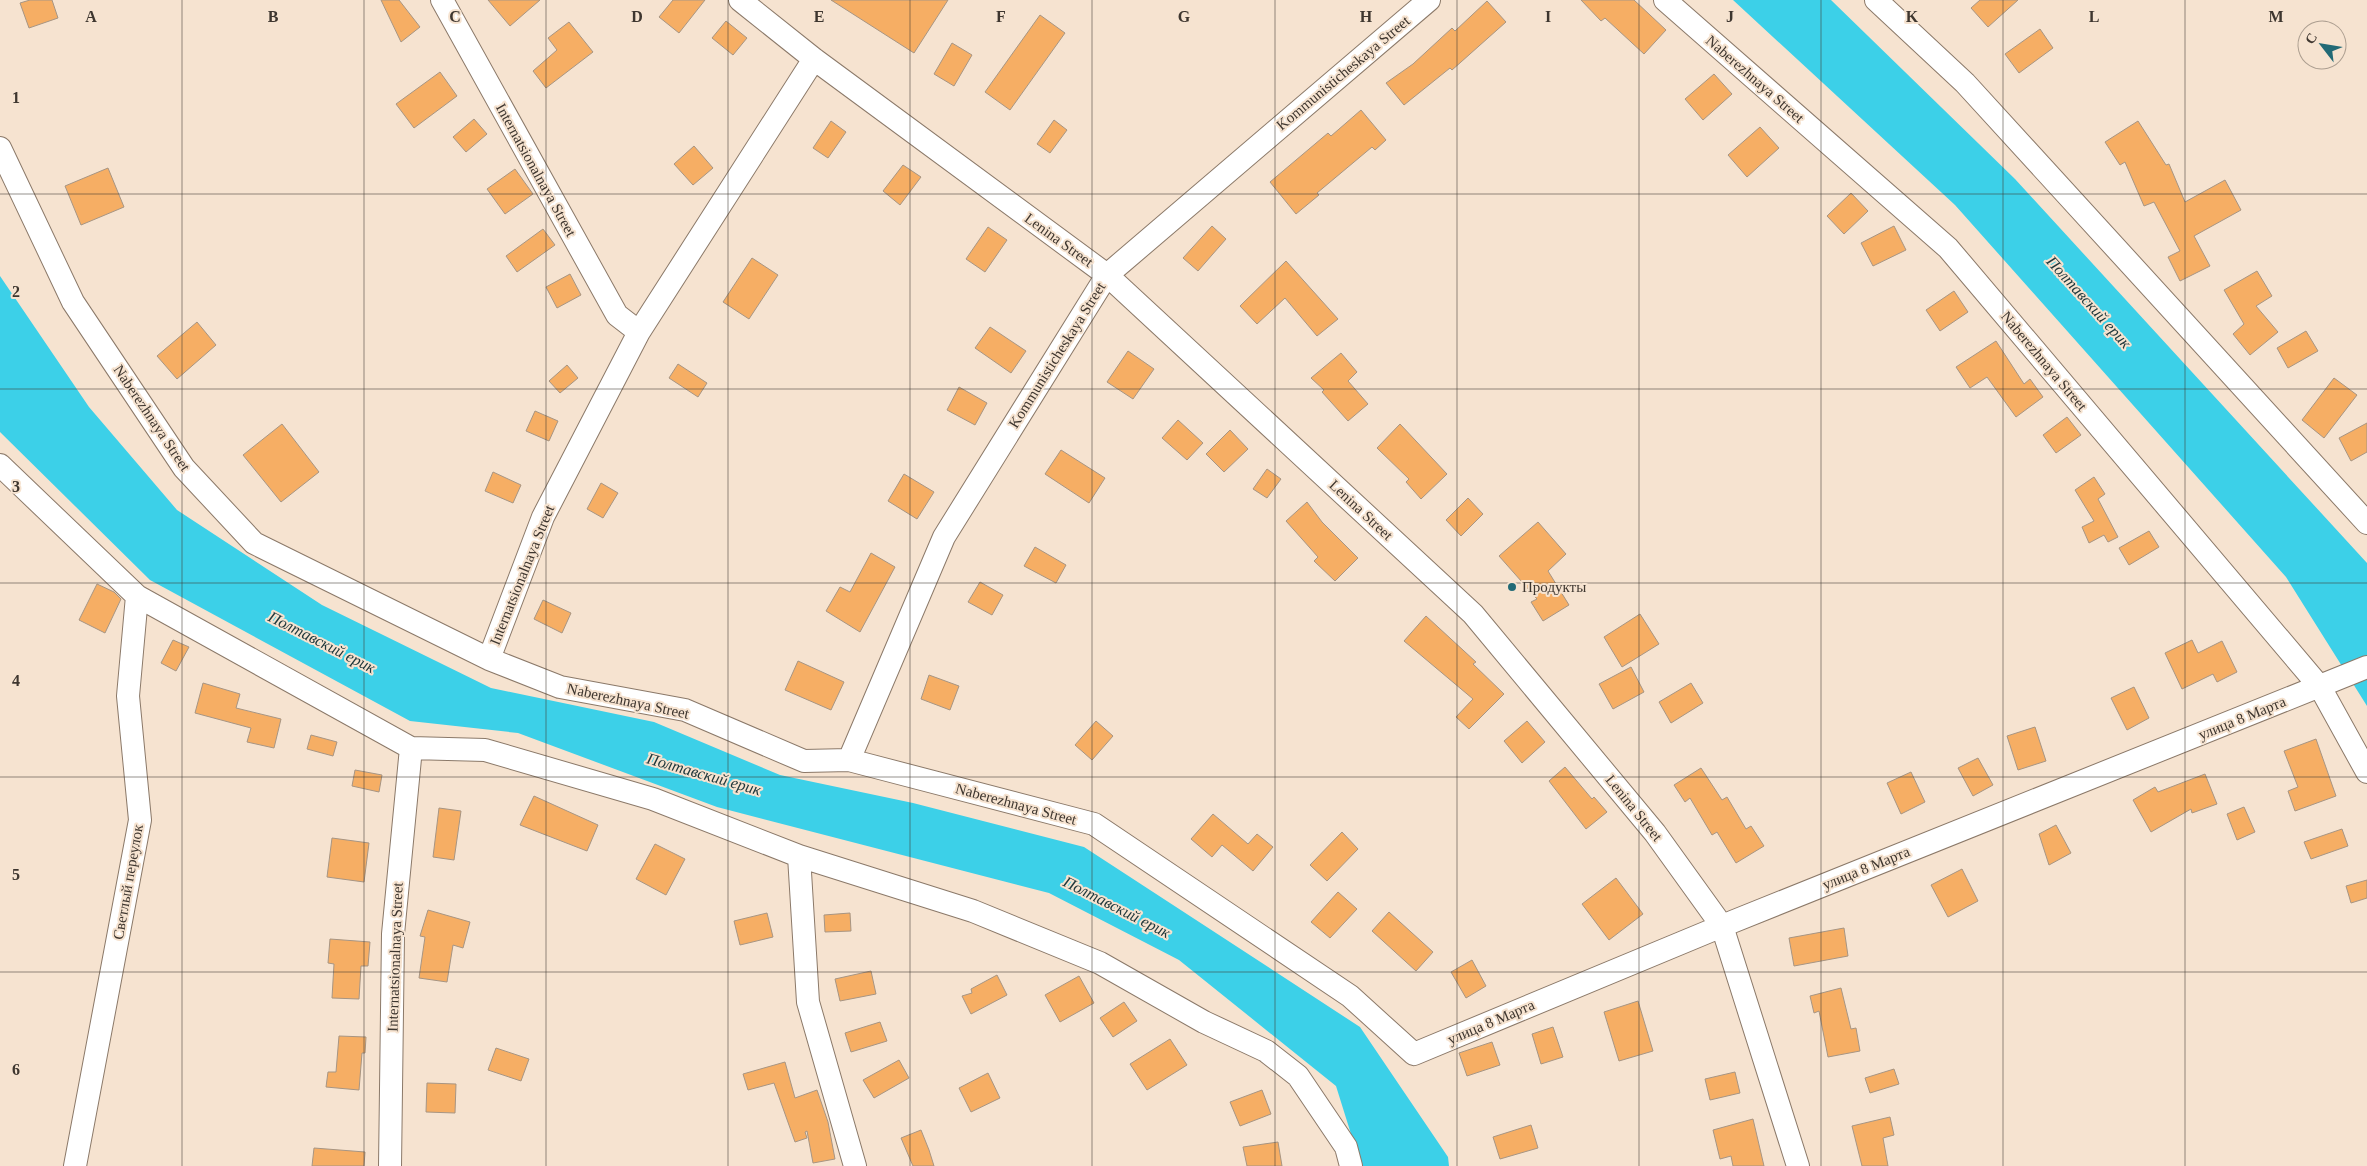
<svg xmlns="http://www.w3.org/2000/svg" width="2367" height="1166" font-family="'Times New Roman',serif">
	<style>
		.water { fill: #3cd0e8 }
		.building { fill: #f6ae64; stroke: #a79583 }
		.lines { fill: none; stroke-linecap: round; stroke-linejoin: round }
		.minor-casing { stroke: #8b7969; stroke-width: 24 }
		.minor { stroke: #fff; stroke-width: 22 }
		.grid { fill: none; stroke: #3e362f; stroke-width: 1; stroke-opacity: 0.55 }
		.poi-dot { fill: #226a76; stroke: #f6e3d0; stroke-width: 2 }
		.labels { text-anchor: middle; dominant-baseline: central; stroke-width: 4; stroke-linejoin: round; paint-order: stroke }
		.street-label { font-size: 15px; fill: #3e362f; stroke: #f6e3d0 }
		.poi-label { font-size: 15px; fill: #3e362f; stroke: #f6e3d0; text-anchor: start }
		.water-label { font-size: 16px; font-style: italic; fill: #20383c; stroke: #f6e3d0 }
		.grid-label { font-size: 16px; text-anchor: middle; font-weight: bold; fill: #3e362f; stroke: #f6e3d0; stroke-width: 4; stroke-linejoin: round; paint-order: stroke }
	</style>
	<rect width="100%" height="100%" fill="#f6e3d0"/>
	<path class="water" d="M1733 0H1831L2015 179 2367 563V706L2286 577 1955 205Z
		M0 276 89 407 177 510 322 605 491 688 654 722 780 775 913 803 1084 847 1360 1027 1448 1157 1449 1166H1361L1336 1086 1179 960 1049 893 717 807 518 733 410 721 150 580 0 432Z"/>
	<path class="building" d="M30 0H52L58 18 29 28 20 3Z
		M381 0H399L420 27 401 42Z
		M488 0H540L510 26Z
		M673 0H705L679 33 659 17Z
		M831 0H948L914 53Z
		M1581 0H1634L1666 30 1644 54 1605 18 1601 21Z
		M1980 0H2018L1988 27 1971 8Z
		M1487 1 1506 22 1452 70 1450 68 1404 105 1386 83 1413 64 1452 28 1455 31Z
		M1040 15 1065 33 1010 110 985 92Z
		M726 21 747 38 733 55 712 38Z
		M569 22 593 52 546 88 533 71 557 50 548 38Z
		M2040 29 2053 48 2019 73 2005 54Z
		M952 43 972 55 954 86 934 74Z
		M440 72 457 96 414 128 396 104Z
		M1714 74 1732 94 1703 120 1685 99Z
		M1361 110 1386 140 1375 150 1372 147 1317 193 1319 195 1296 214 1270 182 1328 133 1331 136Z
		M474 119 487 134 466 152 453 137Z
		M1054 120 1067 130 1050 153 1037 144Z
		M831 121 846 132 828 158 813 148Z
		M2138 121 2166 165 2169 164 2185 202 2225 180 2241 210 2194 236 2210 266 2180 281 2168 257 2180 251 2154 202 2144 206 2125 162 2120 165 2105 142Z
		M1760 127 1779 148 1747 177 1728 155Z
		M694 146 713 168 693 185 674 164Z
		M903 165 921 177 900 205 883 191Z
		M108 168 124 207 81 225 65 186Z
		M515 169 533 194 505 214 487 189Z
		M1851 193 1868 211 1844 234 1827 216Z
		M1212 226 1226 239 1198 271 1183 258Z
		M1894 226 1906 250 1873 266 1861 243Z
		M988 227 1007 240 985 272 966 259Z
		M543 229 555 245 517 272 506 256Z
		M752 258 778 275 749 319 723 302Z
		M1286 261 1338 319 1317 336 1285 298 1257 324 1240 306Z
		M2257 271 2272 296 2256 306 2278 332 2250 355 2233 334 2244 324 2224 290Z
		M570 274 581 295 557 308 546 287Z
		M1954 291 1968 312 1940 331 1926 310Z
		M197 322 216 345 177 379 157 356Z
		M990 327 1026 351 1011 373 975 348Z
		M2306 331 2318 351 2288 368 2277 348Z
		M1996 341 2024 384 2030 379 2043 397 2016 417 1987 377 1970 388 1956 367Z
		M1128 351 1154 369 1133 399 1107 382Z
		M1341 353 1357 372 1348 381 1368 404 1348 421 1322 392 1324 390 1311 378Z
		M678 364 707 383 698 397 669 378Z
		M567 365 578 378 560 393 549 381Z
		M2334 378 2357 395 2324 438 2302 420Z
		M959 387 987 403 975 425 947 410Z
		M535 411 558 421 549 441 526 431Z
		M2067 417 2081 435 2056 453 2043 435Z
		M1178 420 1203 443 1187 460 1162 438Z
		M2367 423V452L2351 461 2339 438Z
		M282 424 319 472 281 502 243 455Z
		M1400 424 1447 474 1421 499 1406 482 1409 479 1377 448Z
		M1230 430 1248 449 1224 472 1206 454Z
		M1061 450 1105 478 1089 503 1045 474Z
		M1267 469 1281 479 1267 498 1253 489Z
		M493 472 521 485 513 503 485 491Z
		M904 474 934 492 917 519 888 501Z
		M2094 477 2105 494 2098 499 2118 537 2108 542 2104 535 2089 543 2082 527 2094 521 2075 490Z
		M601 483 618 493 603 518 587 509Z
		M1468 498 1483 514 1461 536 1446 520Z
		M1307 502 1322 522 1358 558 1335 581 1314 561 1318 557 1286 521Z
		M1538 522 1566 554 1548 571 1569 605 1543 621 1531 602 1537 599 1499 556Z
		M2149 531 2159 547 2129 565 2119 548Z
		M1035 547 1066 565 1056 583 1024 566Z
		M871 553 895 567 860 632 826 611 840 587 850 592Z
		M980 582 1003 595 992 615 968 602Z
		M97 584 114 592 121 599 105 633 79 620Z
		M543 600 571 613 562 633 534 619Z
		M1640 614 1659 644 1622 667 1604 637Z
		M1426 616 1476 662 1473 664 1504 694 1469 729 1456 717 1473 699 1404 641Z
		M173 640 189 647 176 671 161 663Z
		M2192 640 2198 653 2222 641 2237 672 2217 682 2213 674 2182 689 2165 653Z
		M798 661 844 682 831 710 785 690Z
		M1631 667 1644 692 1613 709 1599 684Z
		M929 675 959 686 950 710 921 699Z
		M203 683 240 694 236 708 281 719 274 748 247 742 251 728 195 713Z
		M1691 683 1703 703 1671 723 1659 702Z
		M2134 687 2149 718 2127 730 2111 698Z
		M1096 721 1113 736 1092 760 1075 745Z
		M1527 721 1545 742 1522 763 1504 741Z
		M2035 727 2046 761 2018 770 2007 736Z
		M311 735 337 742 333 756 307 749Z
		M2316 739 2336 796 2295 811 2288 791 2298 787 2284 751Z
		M1978 758 1993 785 1973 796 1958 768Z
		M1565 767 1592 799 1594 797 1607 812 1586 829 1549 781Z
		M1701 768 1722 800 1727 797 1746 829 1751 826 1764 846 1736 863 1717 832 1712 835 1690 798 1685 802 1674 785Z
		M355 770 382 775 379 792 352 786Z
		M1911 772 1925 802 1901 814 1887 783Z
		M2205 774 2217 804 2192 813 2191 809 2151 832 2133 800 2155 787 2158 792Z
		M534 796 598 825 587 851 520 825Z
		M2244 807 2255 832 2237 840 2227 814Z
		M439 808 461 811 454 860 433 857Z
		M1213 814 1248 844 1257 834 1273 847 1253 871 1222 845 1212 857 1191 839Z
		M2056 825 2071 853 2049 865 2039 834Z
		M2342 829 2348 846 2311 859 2304 842Z
		M1342 832 1358 849 1327 881 1310 865Z
		M332 838 369 843 364 882 327 877Z
		M655 844 685 859 666 895 636 879Z
		M1962 869 1978 901 1948 917 1931 885Z
		M1616 878 1643 914 1609 940 1582 904Z
		M2367 880V898L2351 903 2346 886Z
		M1338 892 1357 909 1330 938 1311 922Z
		M428 910 470 922 463 948 453 945 447 982 419 978 425 937 420 936Z
		M1389 912 1433 952 1416 971 1372 931Z
		M767 913 773 937 740 945 734 921Z
		M850 913 851 931 825 932 824 915Z
		M1844 928 1848 956 1794 966 1789 938Z
		M330 939 370 942 368 966H361L359 999 332 998 334 964 328 963Z
		M1472 960 1486 986 1466 998 1451 972Z
		M871 971 876 994 840 1001 835 979Z
		M997 975 1007 995 971 1014 962 996 972 993 971 989Z
		M1079 976 1094 1003 1060 1022 1045 995Z
		M1841 988 1851 1029 1856 1028 1860 1051 1828 1057 1819 1011 1814 1013 1810 996Z
		M1638 1001 1653 1051 1619 1061 1604 1012Z
		M1124 1002 1137 1021 1113 1037 1100 1018Z
		M880 1022 887 1041 851 1052 845 1033Z
		M1553 1027 1563 1057 1541 1064 1532 1034Z
		M339 1036 366 1037 365 1053H362L359 1090 326 1087 328 1072H336Z
		M1170 1039 1187 1065 1147 1090 1130 1064Z
		M1492 1042 1500 1065 1467 1076 1459 1053Z
		M496 1048 529 1059 521 1081 488 1070Z
		M899 1060 909 1078 874 1098 863 1080Z
		M785 1062 795 1098 817 1090 828 1122 835 1159 813 1163 807 1131 805 1132 807 1138 795 1142 774 1083 748 1090 743 1074Z
		M1894 1069 1899 1084 1870 1093 1865 1078Z
		M1735 1072 1740 1093 1710 1100 1705 1079Z
		M988 1073 1000 1098 971 1112 959 1088Z
		M427 1083 456 1084 455 1113 426 1112Z
		M1262 1090 1271 1114 1240 1126 1230 1102Z
		M1890 1117 1894 1135 1883 1138 1888 1166H1862L1852 1126Z
		M1753 1119 1764 1166H1733L1731 1156 1720 1159 1713 1130Z
		M1531 1125 1538 1148 1500 1159 1493 1137Z
		M921 1130 929 1150 934 1166H913L901 1138Z
		M1278 1142 1282 1166H1247L1243 1147Z
		M314 1148 365 1152 364 1166H312Z"/>
	<g class="lines">
		<defs>
			<path id="minor" d="M442 0 617 315 639 332
				M740 0 814 59 1107 275 1473 614 1655 833 1722 926 1798 1166
				M1665 0 1948 248 2320 687 2367 772
				M1876 0 1965 83 2367 523
				M0 148 73 302 184 468 254 543 489 659 560 687 685 710 804 761 849 760 1094 824 1350 996 1414 1054 1722 926 2367 667
				M0 465 137 596 411 748 485 750 653 799 799 856 973 911 1100 963 1204 1022 1266 1051 1298 1076 1346 1147 1351 1166
				M489 659 543 517 639 332 814 59
				M849 760 944 537 1107 275 1429 0
				M799 856 808 1002 855 1166
				M75 1166 140 820 128 696 137 596
				M390 1166 393 934 411 748"/>
		</defs>
		<use href="#minor" class="minor-casing"/>
		<use href="#minor" class="minor"/>
	</g>
	<path class="grid" d="M182 0V1166M364 0V1166M546 0V1166M728 0V1166M910 0V1166M1092 0V1166M1275 0V1166M1457 0V1166M1639 0V1166M1821 0V1166M2003 0V1166M2185 0V1166M0 194H2367M0 389H2367M0 583H2367M0 777H2367M0 972H2367"/>
	<circle class="poi-dot" cx="1512" cy="587" r="5"/>
	<g class="labels">
		<g class="street-label">
			<text transform="translate(1343 73) rotate(-40)">Kommunisticheskaya Street</text>
			<text transform="translate(1755 79) rotate(41)">Naberezhnaya Street</text>
			<text transform="translate(536 170) rotate(61)">Internatsionalnaya Street</text>
			<text transform="translate(1059 240) rotate(36)">Lenina Street</text>
			<text transform="translate(1057 355) rotate(-58)">Kommunisticheskaya Street</text>
			<text transform="translate(2044 361) rotate(50)">Naberezhnaya Street</text>
			<text transform="translate(152 418) rotate(56)">Naberezhnaya Street</text>
			<text transform="translate(1361 510) rotate(43)">Lenina Street</text>
			<text transform="translate(522 575) rotate(-68)">Internatsionalnaya Street</text>
			<text transform="translate(628 701) rotate(12)">Naberezhnaya Street</text>
			<text transform="translate(2242 718) rotate(-22)">улица 8 Марта</text>
			<text transform="translate(1016 804) rotate(15)">Naberezhnaya Street</text>
			<text transform="translate(1634 808) rotate(51)">Lenina Street</text>
			<text transform="translate(1866 868) rotate(-22)">улица 8 Марта</text>
			<text transform="translate(128 882) rotate(-80)">Светлый переулок</text>
			<text transform="translate(395 957) rotate(-88)">Internatsionalnaya Street</text>
			<text transform="translate(1491 1022) rotate(-23)">улица 8 Марта</text>
		</g>
		<g class="poi-label">
			<text x="1522" y="587">Продукты</text>
		</g>
		<g class="water-label">
			<text transform="translate(2089 302) rotate(48)">Полтавский ерик</text>
			<text transform="translate(322 642) rotate(27)">Полтавский ерик</text>
			<text transform="translate(704 774) rotate(16)">Полтавский ерик</text>
			<text transform="translate(1117 907) rotate(27)">Полтавский ерик</text>
		</g>
	</g>
	<g class="grid-label">
		<text x="91" y="22">A</text>
		<text x="273" y="22">B</text>
		<text x="455" y="22">C</text>
		<text x="637" y="22">D</text>
		<text x="819" y="22">E</text>
		<text x="1001" y="22">F</text>
		<text x="1184" y="22">G</text>
		<text x="1366" y="22">H</text>
		<text x="1548" y="22">I</text>
		<text x="1730" y="22">J</text>
		<text x="1912" y="22">K</text>
		<text x="2094" y="22">L</text>
		<text x="2276" y="22">M</text>
		<text x="16" y="103">1</text>
		<text x="16" y="297">2</text>
		<text x="16" y="492">3</text>
		<text x="16" y="686">4</text>
		<text x="16" y="880">5</text>
		<text x="16" y="1075">6</text>
	</g>
	<g transform="translate(2322 45) rotate(301)"><circle r="24" fill="#f6e3d0" stroke="#ac9e90"/>
	<path d="M0-4L9 19L0 12L-9 19Z" fill="#226a76"/>
	<text y="-8" font-size="14" font-weight="bold" text-anchor="middle" fill="#3e362f">С</text>
	</g>
</svg>
